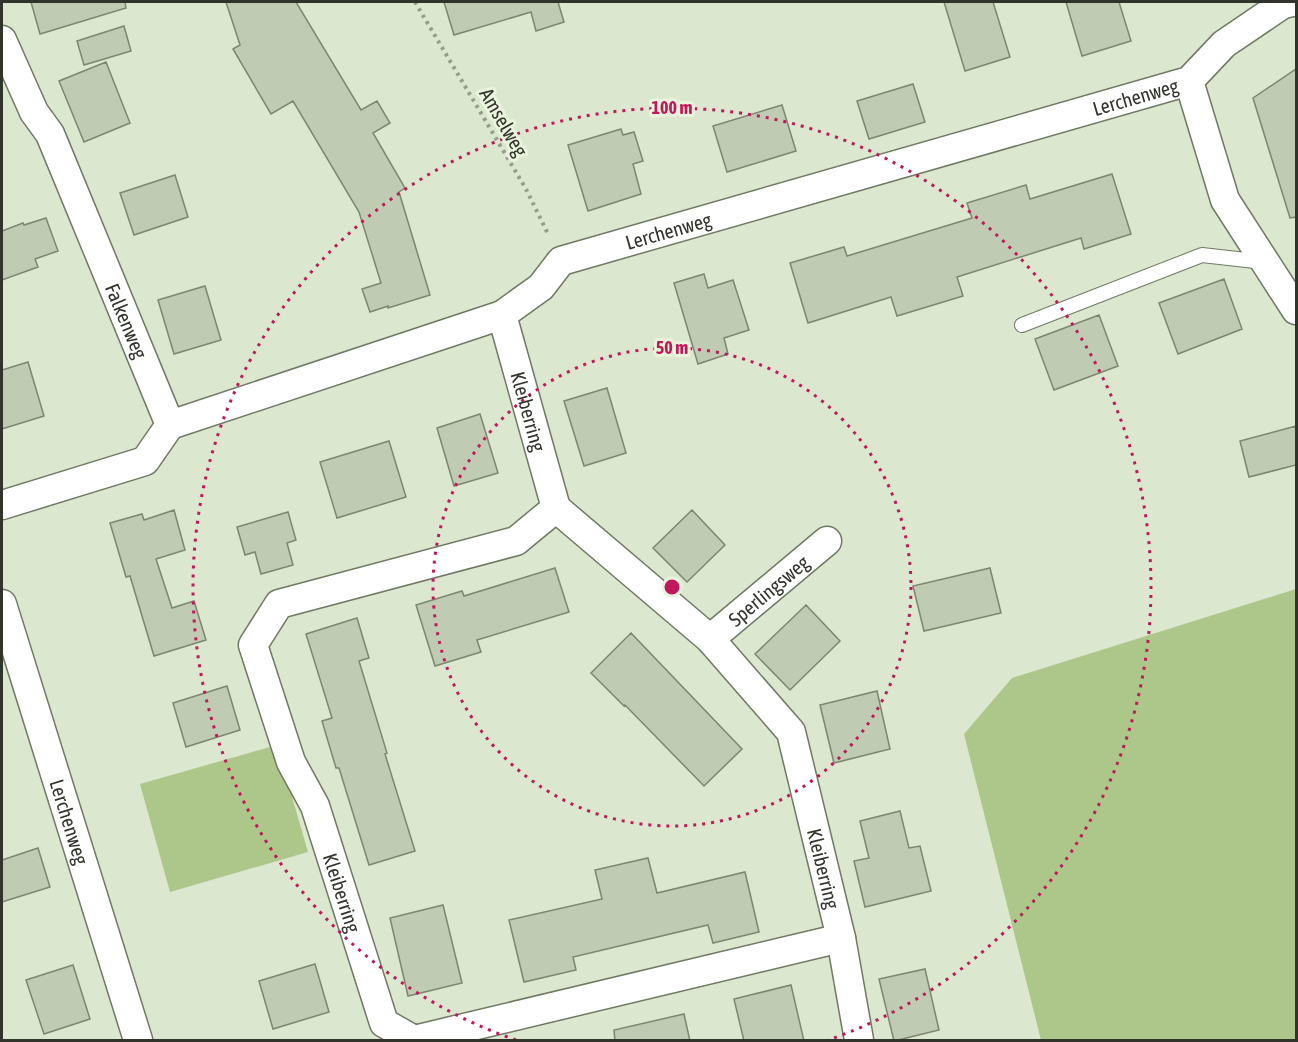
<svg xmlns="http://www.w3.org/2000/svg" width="1298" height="1042" font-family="'Asap Condensed',sans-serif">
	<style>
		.green { fill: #adc68a }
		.building { fill: #c0cbb3; stroke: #7c8670; stroke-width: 1.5 }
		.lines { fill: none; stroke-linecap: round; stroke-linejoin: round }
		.lane-casing { stroke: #6f7963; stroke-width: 16 }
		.street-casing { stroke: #6f7963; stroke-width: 31 }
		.path { stroke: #949c8a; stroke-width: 4; stroke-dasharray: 3 4.5; stroke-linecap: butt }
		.lane { stroke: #fff; stroke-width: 14 }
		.street { stroke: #fff; stroke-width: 28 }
		.ring { fill: none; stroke: #c2185b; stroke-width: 3; stroke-dasharray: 3 6 }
		.labels { text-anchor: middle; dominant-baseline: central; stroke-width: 6; stroke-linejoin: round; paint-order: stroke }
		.street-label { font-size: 20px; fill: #30342b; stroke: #eaf4dc }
		.centre { fill: #c2185b; stroke: #eaf4dc; stroke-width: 3 }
		.ring-label { font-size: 18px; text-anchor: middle; font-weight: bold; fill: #c2185b; stroke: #eaf4dc; stroke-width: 6; stroke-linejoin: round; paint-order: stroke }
	</style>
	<rect width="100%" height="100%" fill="#dce7cf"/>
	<path class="green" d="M1296 589V1040H1041L964 734 1012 678Z
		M277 745 308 852 170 892 140 784Z"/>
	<path class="building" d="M31 2H125L126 8 40 34Z
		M226 2H296L361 110 377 101 390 123 373 133 405 188 399 192 430 295 388 308V306L370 312 362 289 381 283 359 212 293 101 271 114 233 49 240 45Z
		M444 2H558L564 22 536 31 531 12 454 35Z
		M944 2H993L1010 57 965 71Z
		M1066 2H1119L1131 41 1082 56Z
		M124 26 131 51 84 65 77 41Z
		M106 62 130 123 84 142 59 81Z
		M1296 69V217L1290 218 1253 98Z
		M913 84 925 122 869 139 857 101Z
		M782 105 796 151 727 172 713 126Z
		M621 129 623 135 634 132 643 161 633 164 641 194 588 211 568 145Z
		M1112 174 1131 234 1084 249 1081 238 957 277 963 296 897 316 891 297 808 323 790 263 844 247 847 256 972 218 967 203 1026 185 1030 199Z
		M175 175 188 217 134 235 120 193Z
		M46 218 58 251 35 259 38 267 2 280V231L23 223 24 225Z
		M704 274 708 288 733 280 749 330 724 338 728 354 698 364 674 283Z
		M1224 279 1242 329 1178 354 1159 303Z
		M205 286 221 340 174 354 158 300Z
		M1099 315 1118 366 1054 390 1035 339Z
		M28 362 44 416 2 429V370Z
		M607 388 626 453 584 466 564 401Z
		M480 414 498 473 454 486 437 428Z
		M1296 426V465L1249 477 1240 441Z
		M389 441 406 497 337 518 320 462Z
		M174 510 185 550 156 559 172 608 194 601 206 640 154 656 130 576 126 577 110 523 142 514 144 520Z
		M692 510 725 545 687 582 653 548Z
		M288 512 296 540 287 543 293 565 261 574 255 552 245 555 237 527Z
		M555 568 569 612 477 640 481 652 435 666 416 605 462 591 464 596Z
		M990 568 1001 613 924 631 913 586Z
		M806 605 840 641 790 690 755 654Z
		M357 618 369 658 359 661 387 753 385 754 415 851 369 865 339 768H336L322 721 332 718 306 634Z
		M631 633 742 749 704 786 625 705 624 706 591 673Z
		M227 686 240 730 186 747 173 703Z
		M877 691 890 749 834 763 820 705Z
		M900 811 909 848 920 846 931 891 865 907 854 861 869 858 860 821Z
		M38 848 50 887 2 902V860Z
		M648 858 657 893 745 872 759 932 713 943 708 925 573 957 576 970 524 982 509 920 602 899 595 870Z
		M443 905 462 983 408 996 390 918Z
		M315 964 329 1012 273 1029 259 981Z
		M73 965 90 1019 44 1034 26 980Z
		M925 969 939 1030 894 1041 879 979Z
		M791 985 804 1041H744L734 999Z
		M684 1014 690 1041H615L614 1030Z"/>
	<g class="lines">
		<defs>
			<path id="lane" d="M1022 325 1202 255 1264 262"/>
			<g id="street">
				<path id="s1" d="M2 40 34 112 50 134 170 425 145 461 2 505"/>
				<path d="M1189 81 1225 200 1296 310"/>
				<path id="s2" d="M502 315 556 508 516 541 279 604 253 645 291 762 315 806 384 1023 414 1040 841 938 859 1040"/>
				<path id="s3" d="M170 425 502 315 541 287 561 261 1189 81 1224 44 1283 4 1292 2"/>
				<path id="s4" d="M556 508 710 639 791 732 841 938"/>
				<path id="s5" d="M2 604 138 1040"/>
				<path id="s6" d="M710 639 827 541"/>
			</g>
		</defs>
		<use href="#lane" class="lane-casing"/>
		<use href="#street" class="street-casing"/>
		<path class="path" d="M415 2 526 189 548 234"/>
		<use href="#lane" class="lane"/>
		<use href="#street" class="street"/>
	</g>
	<g class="ring">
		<circle cx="672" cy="587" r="239"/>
		<path d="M516 1040A479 479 0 1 1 828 1040"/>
	</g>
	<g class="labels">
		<g class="street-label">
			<text stroke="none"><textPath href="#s3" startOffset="1028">Lerchenweg</textPath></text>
			<text transform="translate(504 122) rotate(60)">Amselweg</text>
			<text stroke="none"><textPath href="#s3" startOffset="542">Lerchenweg</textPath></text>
			<text stroke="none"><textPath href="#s1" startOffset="308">Falkenweg</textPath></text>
			<text stroke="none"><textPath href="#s2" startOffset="100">Kleiberring</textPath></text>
			<text stroke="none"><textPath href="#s6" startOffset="76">Sperlingsweg</textPath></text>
			<text stroke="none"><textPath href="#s5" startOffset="228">Lerchenweg</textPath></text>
			<text stroke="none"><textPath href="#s4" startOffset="466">Kleiberring</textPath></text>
			<text stroke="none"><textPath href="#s2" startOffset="810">Kleiberring</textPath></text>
		</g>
	</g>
	<circle cx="672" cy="587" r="9" class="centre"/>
	<g class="ring-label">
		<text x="672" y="114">100 m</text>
		<text x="672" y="354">50 m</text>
	</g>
	<rect width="1298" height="1042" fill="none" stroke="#30342b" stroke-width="6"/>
</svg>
